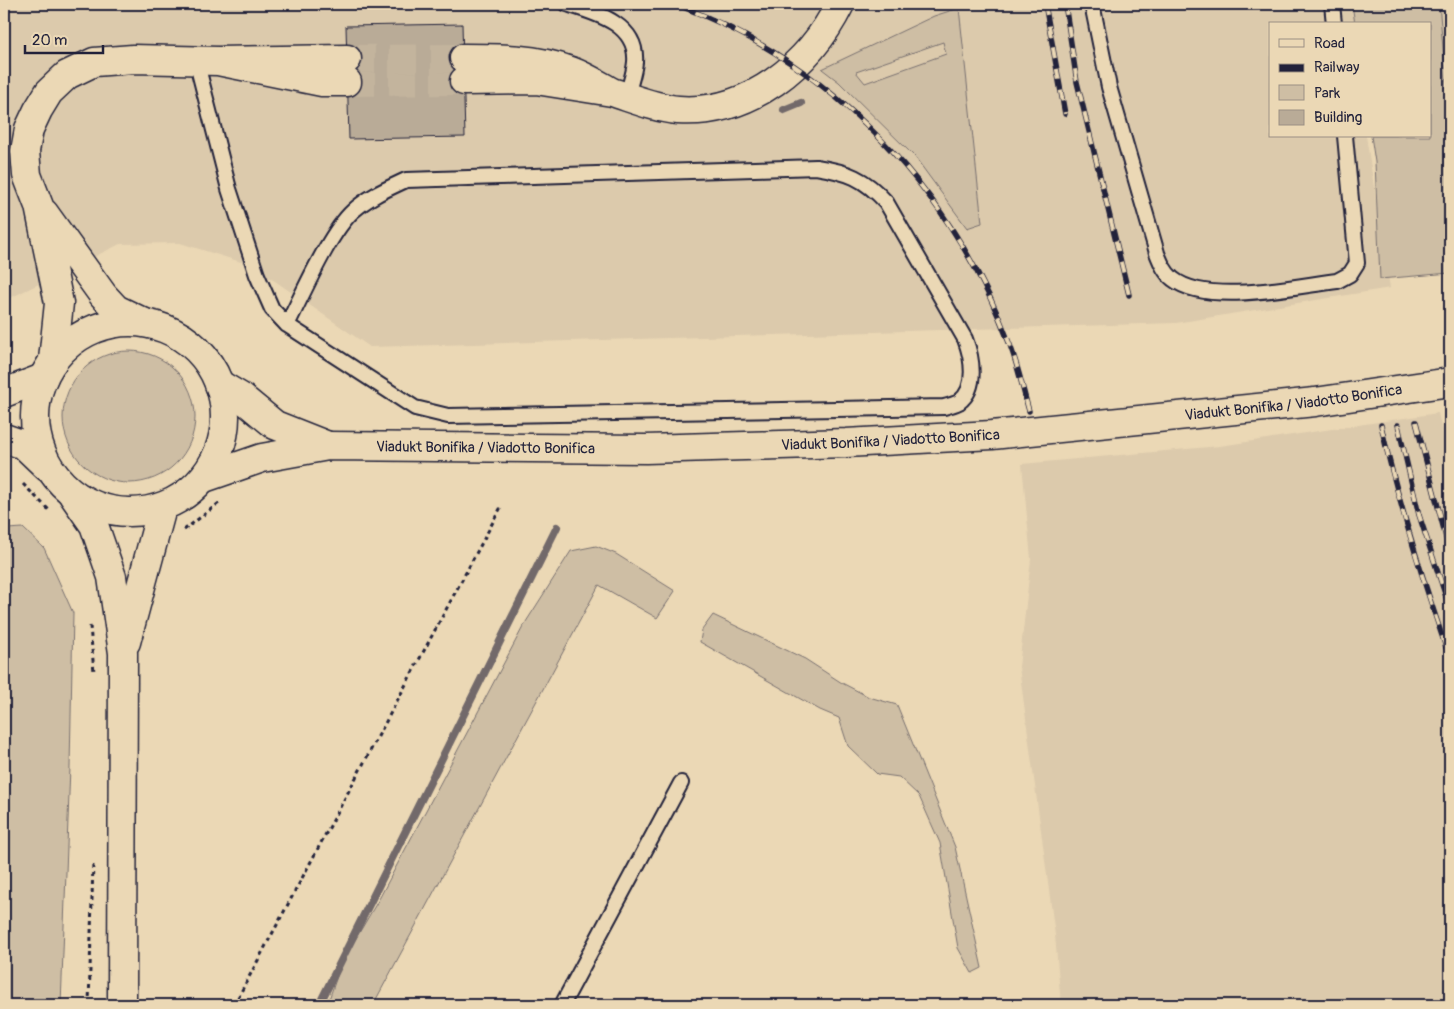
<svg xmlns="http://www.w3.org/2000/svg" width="1454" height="1009" font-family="Pangolin,sans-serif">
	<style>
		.built { fill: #dccaac }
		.green { fill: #cebea4; stroke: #787070; fill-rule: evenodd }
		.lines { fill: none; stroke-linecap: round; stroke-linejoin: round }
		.stream { stroke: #72696b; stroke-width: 8 }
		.building { fill: #b9ab97; stroke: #22223b }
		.minor-tunnel { stroke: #c3b49d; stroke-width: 28; stroke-dasharray: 28 14; stroke-linecap: butt }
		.service-casing { stroke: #22223b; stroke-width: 18 }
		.minor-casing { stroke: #22223b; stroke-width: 31 }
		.primary-casing { stroke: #22223b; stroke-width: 31 }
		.path { stroke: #22223b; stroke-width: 3; stroke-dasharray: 4 4; stroke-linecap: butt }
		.service { stroke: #ebd8b5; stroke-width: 14 }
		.minor { stroke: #ebd8b5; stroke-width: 28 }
		.primary { stroke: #ebd8b5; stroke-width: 28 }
		.rail-casing { stroke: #22223b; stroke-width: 5.5 }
		.rail { stroke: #ebd8b5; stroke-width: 4; stroke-dasharray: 11; stroke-linecap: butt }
		.labels { text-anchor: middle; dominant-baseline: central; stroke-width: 4.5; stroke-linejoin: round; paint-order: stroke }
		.street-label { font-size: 15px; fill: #22223b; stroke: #ebd8b5 }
	</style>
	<rect width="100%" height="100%" fill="#ebd8b5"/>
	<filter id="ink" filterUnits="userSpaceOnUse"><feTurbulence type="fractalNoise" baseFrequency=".02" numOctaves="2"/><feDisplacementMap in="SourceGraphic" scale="10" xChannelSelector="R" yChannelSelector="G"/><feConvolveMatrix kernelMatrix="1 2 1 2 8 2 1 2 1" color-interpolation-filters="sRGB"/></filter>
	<g filter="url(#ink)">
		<path class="built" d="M4 4H1450V111H1430V24H1270V136H1366L1390 288 1176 323 370 347 275 281 241 262 180 243 120 244 4 301Z
			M1438 413 1450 466V1005H1061L1055 935 1019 667 1031 559 1022 464 1220 446Z"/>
		<path class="green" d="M1352 4H1439L1450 125V273L1380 279 1375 162 1371 136H1430V24H1355Z
			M959 8 982 223 967 228 915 157 839 82 822 69 934 16ZM943 42 946 54 865 83 856 72Z
			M63 417a66 66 0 1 1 132 0a66 66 0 1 1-132 0Z
			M23 528 44 548 73 613 70 767 61 1005H4V532L7 529Z
			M596 546 616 554 675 591 657 618 599 585 373 1005H327L342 962 379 899 524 625 571 551Z
			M713 615 805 659 842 683 869 697 897 705 955 847 982 968 972 973 958 948 940 843 919 796 899 777 877 774 848 746 839 718 820 710 700 642 702 630Z"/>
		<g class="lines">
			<path class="stream" d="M784 110 801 103
				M322 1005V999L557 527"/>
		</g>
		<path class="building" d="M462 24 465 137 349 139 346 26Z"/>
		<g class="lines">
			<path class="minor-tunnel" d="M347 59 464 58
				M347 82 464 81"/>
			<defs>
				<path id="service" d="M567 4C596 13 638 24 635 62 634 74 629 86 627 97
					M1092 4 1109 87 1157 253C1161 263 1165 273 1173 279 1207 306 1296 286 1337 281L1350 274 1357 263 1345 136
					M1332 4 1334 24
					M196 60 229 189 257 275 272 309 287 325 415 408 448 416 944 407C948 406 955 404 959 402 978 388 972 357 965 339L886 202C864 178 848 172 816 167L406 180C387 189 368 197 353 211 329 233 303 294 287 325
					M562 1005 681 783"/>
				<path id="minor" d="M464 58C500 58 536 58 571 71 585 76 599 85 612 92L536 80 464 81
					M347 59 218 61 322 82H347
					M612 92C634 99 656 108 678 110 749 115 810 65 840 4
					M44 213 103 295 116 309 143 322
					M53 360 59 303 39 206 27 175 25 151 29 129 38 110 49 92 67 75 94 62 133 59 218 61"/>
				<g id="primary">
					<circle cx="130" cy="417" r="95"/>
					<path d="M219 384 241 397 275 425 328 446"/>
					<path d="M4 393 43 378"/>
					<path d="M4 438 24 445 47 467"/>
					<path id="s1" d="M204 478 262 458 328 446 646 449 846 443 992 435 1315 402 1450 382"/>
					<path d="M73 495 94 525 112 577 123 653 122 1005"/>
					<path d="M126 642 162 508"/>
				</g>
			</defs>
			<use href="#service" class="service-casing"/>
			<use href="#minor" class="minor-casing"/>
			<use href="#primary" class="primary-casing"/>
			<path class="path" d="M23 484 50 511
				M184 530 219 503
				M90 626 94 672
				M89 1005 93 863
				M234 1005 501 507"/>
			<use href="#service" class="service"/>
			<use href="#minor" class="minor"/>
			<use href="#primary" class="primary"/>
			<defs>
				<path id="rail" d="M675 4C832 62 952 190 1010 345 1018 366 1023 390 1029 411
					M1045 4 1065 114
					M1065 4 1077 82 1129 295
					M1416 422 1450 553
					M1381 425C1399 506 1423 581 1450 659
					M1398 425 1419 515 1450 609"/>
			</defs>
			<use href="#rail" class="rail-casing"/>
			<use href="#rail" class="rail"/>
		</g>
	</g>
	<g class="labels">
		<g class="street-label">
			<text stroke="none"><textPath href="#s1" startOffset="1096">Viadukt Bonifika / Viadotto Bonifica</textPath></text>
			<text stroke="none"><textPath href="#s1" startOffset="691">Viadukt Bonifika / Viadotto Bonifica</textPath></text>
			<text stroke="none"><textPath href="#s1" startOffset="286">Viadukt Bonifika / Viadotto Bonifica</textPath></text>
		</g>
	</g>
	<rect width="1454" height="1009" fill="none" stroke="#ebd8b5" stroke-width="20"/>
	<rect x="10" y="10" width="1434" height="989" fill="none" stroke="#22223b" stroke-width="2" filter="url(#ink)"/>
	<rect x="1269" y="22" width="162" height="115" fill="#ebd8b5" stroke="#9b8f84"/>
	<rect x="1279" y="39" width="25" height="8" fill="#ebd8b5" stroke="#9b8f84"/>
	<text x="1314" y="48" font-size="15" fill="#22223b">Road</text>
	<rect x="1279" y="64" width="25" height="8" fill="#22223b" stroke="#9b8f84"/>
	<text x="1314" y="72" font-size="15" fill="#22223b">Railway</text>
	<rect x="1279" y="85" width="25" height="15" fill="#cebea4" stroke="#9b8f84"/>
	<text x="1314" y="98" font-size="15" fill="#22223b">Park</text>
	<rect x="1279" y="110" width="25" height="15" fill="#b9ab97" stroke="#9b8f84"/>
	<text x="1314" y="122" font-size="15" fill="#22223b">Building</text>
	<path d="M25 45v8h78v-8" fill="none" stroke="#22223b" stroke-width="2.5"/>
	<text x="32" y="45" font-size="15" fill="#22223b" stroke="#ebd8b5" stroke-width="4" paint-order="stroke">20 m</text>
</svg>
